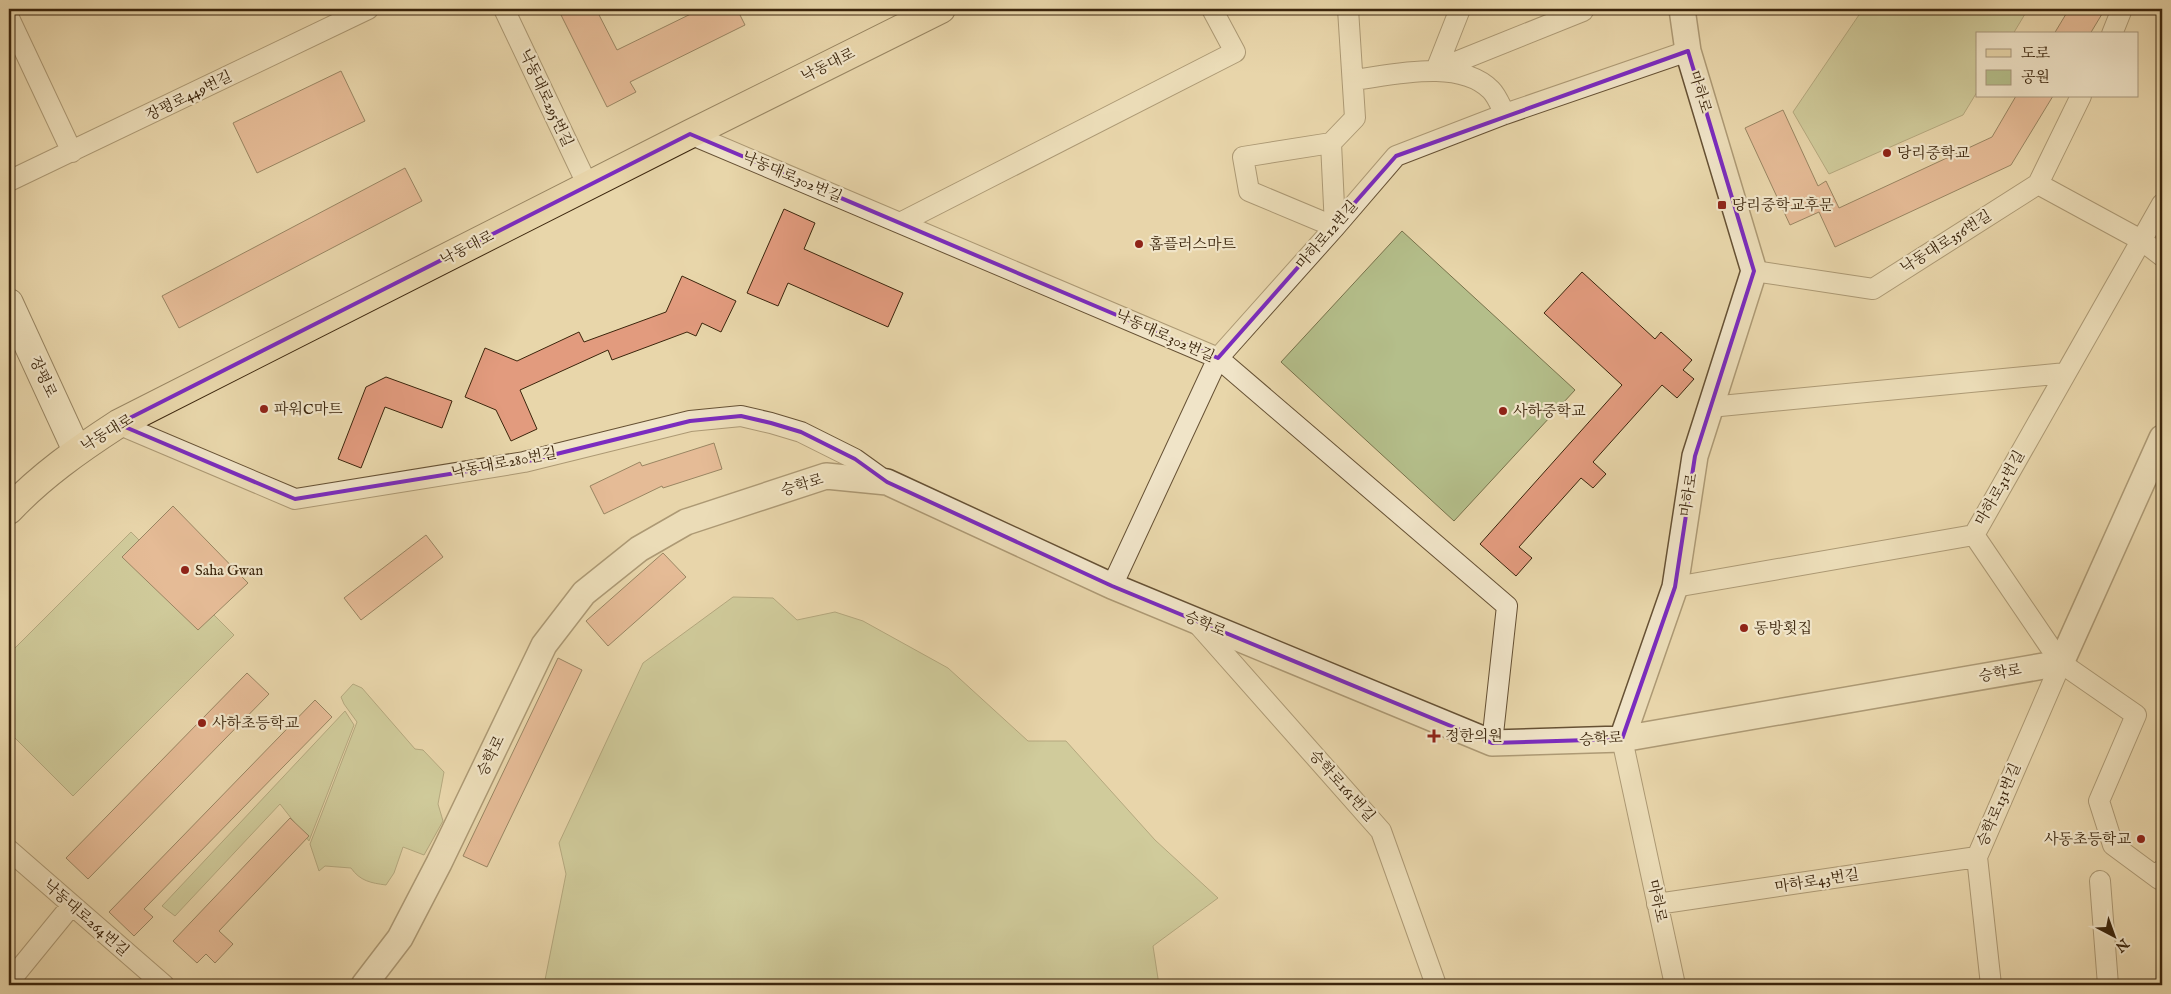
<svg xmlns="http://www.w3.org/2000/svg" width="2171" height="994" font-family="'IM FELL English','Noto Serif KR',serif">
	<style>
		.green { fill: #b4be8a; stroke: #78724b }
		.building { fill: #e29b7e; stroke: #3b250c }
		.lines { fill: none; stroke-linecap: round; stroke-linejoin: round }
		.minor-casing { stroke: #665134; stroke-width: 22 }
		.tertiary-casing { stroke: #665134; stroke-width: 28 }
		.secondary-casing { stroke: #3b250c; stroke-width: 30 }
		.primary-casing { stroke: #3b250c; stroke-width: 30 }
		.minor { stroke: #f0e4c8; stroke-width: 20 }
		.tertiary { stroke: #f0e4c8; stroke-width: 25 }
		.secondary { stroke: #f0e4c8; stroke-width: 28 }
		.primary { stroke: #e8d6aa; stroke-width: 28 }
		.marked { fill: none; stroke: #7b2cbf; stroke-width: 4; stroke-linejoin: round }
		.poi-dot { fill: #8f2418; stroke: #f0e4c8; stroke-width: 2 }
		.labels { text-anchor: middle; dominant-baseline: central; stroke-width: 4.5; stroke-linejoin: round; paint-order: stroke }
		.street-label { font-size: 15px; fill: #3b250c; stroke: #f0e4c8 }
		.poi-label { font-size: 15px; fill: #3b250c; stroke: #f0e4c8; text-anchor: start }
	</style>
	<rect width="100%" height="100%" fill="#e8d6aa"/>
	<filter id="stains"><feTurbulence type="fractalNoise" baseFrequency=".004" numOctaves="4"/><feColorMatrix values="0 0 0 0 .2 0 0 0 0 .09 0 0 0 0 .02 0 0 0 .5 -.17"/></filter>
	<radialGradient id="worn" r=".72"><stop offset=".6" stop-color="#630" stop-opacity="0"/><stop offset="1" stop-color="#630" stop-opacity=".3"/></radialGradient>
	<path class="green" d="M1863 9H2028L2013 34H1977V92L1963 115 1829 174 1793 112Z
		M1402 231 1575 390 1454 521 1281 362Z
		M131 532 234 635 73 796 9 732V654Z
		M733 597 773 598 797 620 835 612 863 621 948 668 1028 741H1066L1155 840 1218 898 1153 946 1159 985H544L566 874 559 843 643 663Z
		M353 684 362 688 415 749 423 750 444 772 438 804 443 821 424 855 403 847 394 873 386 885C371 883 360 881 351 868L325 866 319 871 310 844 357 722 344 704 341 697Z
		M345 711 354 725 309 841 280 804 175 916 162 906Z"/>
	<path class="building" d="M558 9H596L617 50 701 9H737L745 25 630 82 636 92 607 107Z
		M2069 9H2105L2090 34H2054Z
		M341 71 365 121 257 173 233 123Z
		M2016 96H2053L2011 165 1835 247 1819 212 1790 225 1745 128 1783 110 1818 186 1826 181 1839 208 1992 137Z
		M405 168 422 201 179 328 162 296Z
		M784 209 815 223 804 249 903 293 888 327 788 283 778 306 747 293Z
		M1582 272 1655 339 1661 332 1692 360 1683 370 1694 379 1677 398 1662 385 1593 462 1606 474 1593 488 1581 478 1519 547 1532 558 1516 576 1480 544 1622 385 1544 313Z
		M682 276 736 301 721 332 702 323 696 336 687 332 612 360 608 350 520 390 537 429 511 441 496 410 465 397 485 348 517 361 579 332 584 342 666 312Z
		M386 377 452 401 442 428 385 407 361 468 338 459 366 387Z
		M714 443 722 469 663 488 662 486 604 514 590 486 640 462 642 466Z
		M173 506 248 583 198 630 122 557Z
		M426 535 443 557 361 620 344 598Z
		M663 553 686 577 608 646 586 621Z
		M558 658 582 670 487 867 463 856Z
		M247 673 269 694 88 879 66 858Z
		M315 700 332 717 144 909 153 917 134 936 109 912Z
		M290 818 309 836 219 931 233 944 215 963 206 954 197 963 173 941Z"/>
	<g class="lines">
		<defs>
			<path id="minor" d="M504 9 588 186
				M9 18 72 152
				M2112 34 2122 9
				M1436 70 1583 11 1582 9
				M1436 70 1460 9
				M1354 80C1393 75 1459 58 1491 90 1497 96 1501 107 1505 114
				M690 134 1218 358 1507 606 1492 743
				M1331 143 1243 157 1249 191 1335 227 1331 143 1355 118 1348 9
				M9 181 368 9
				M2038 184 2141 240 2162 256
				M900 223 1235 52 1212 9
				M1754 271 1873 289 2038 184 2081 96
				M1710 407 2066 373
				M118 424 295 499 524 462 690 421 741 416 771 423 801 432 855 459 887 482
				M1974 535 2061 663 2136 715 2099 801 2113 845 2159 879 2162 870
				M1112 586 1218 358 1335 227 1396 156 1505 114 1688 51
				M1675 587 1974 535 2162 204
				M1196 622 1381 831 1436 985
				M1622 739 1675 985
				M9 850 164 985
				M2100 881 2108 985
				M1657 904 1977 857
				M9 982 71 906
				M1991 985 1977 857 2061 663"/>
			<path id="tertiary" d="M1622 739 1675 587 1695 456 1754 271 1688 51 1682 9
				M364 985 400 938 439 863 544 645 584 593 639 549 686 522 826 476 887 482 1112 586 1492 743 1622 739 2061 663 2162 438"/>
			<path id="secondary" d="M9 303 77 451"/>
			<path id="primary" d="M9 510C41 476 78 450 118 424L690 134 941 9"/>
		</defs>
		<use href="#minor" class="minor-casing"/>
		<use href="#tertiary" class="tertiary-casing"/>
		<use href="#secondary" class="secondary-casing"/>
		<use href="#primary" class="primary-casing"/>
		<use href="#minor" class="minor"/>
		<use href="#tertiary" class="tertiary"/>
		<use href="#secondary" class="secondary"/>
		<use href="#primary" class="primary"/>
	</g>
	<path d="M0 0H2171V994H0ZM1688 51 1754 271 1695 456 1675 587 1622 739 1492 743 1112 586 887 482 855 459 801 432 771 423 741 416 690 421 524 462 295 499 118 424 690 134 1218 358 1396 156Z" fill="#e8d6aa" fill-opacity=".55" fill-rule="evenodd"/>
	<path class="marked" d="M1688 51 1754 271 1695 456 1675 587 1622 739 1492 743 1112 586 887 482 855 459 801 432 771 423 741 416 690 421 524 462 295 499 118 424 690 134 1218 358 1396 156Z"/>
	<g class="poi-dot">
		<circle cx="1887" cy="153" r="5"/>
		<rect x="1717" y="200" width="10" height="10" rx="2.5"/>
		<circle cx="1139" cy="244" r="5"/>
		<circle cx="264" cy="409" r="5"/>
		<circle cx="1503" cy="411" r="5"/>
		<circle cx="185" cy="570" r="5"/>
		<circle cx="1744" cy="628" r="5"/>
		<circle cx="202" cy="723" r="5"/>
		<path d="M1431.5 728.5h5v5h5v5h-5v5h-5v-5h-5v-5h5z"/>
		<circle cx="2141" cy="839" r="5"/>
	</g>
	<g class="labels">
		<g class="street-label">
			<text transform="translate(828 65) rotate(-26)">낙동대로</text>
			<text transform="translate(1700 92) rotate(73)">마하로</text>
			<text transform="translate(189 96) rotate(-26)">장평로449번길</text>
			<text transform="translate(546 98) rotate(65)">낙동대로295번길</text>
			<text transform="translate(792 177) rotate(23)">낙동대로302번길</text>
			<text transform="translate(1327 235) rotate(-49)">마하로12번길</text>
			<text transform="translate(1946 242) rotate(-32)">낙동대로356번길</text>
			<text transform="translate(467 248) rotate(-27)">낙동대로</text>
			<text transform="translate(1165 336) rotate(24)">낙동대로302번길</text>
			<text transform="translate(43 377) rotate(65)">장평로</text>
			<text transform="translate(107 433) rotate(-31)">낙동대로</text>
			<text transform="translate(504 463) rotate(-11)">낙동대로280번길</text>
			<text transform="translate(802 485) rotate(-17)">승학로</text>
			<text transform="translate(2000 488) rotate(-60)">마하로31번길</text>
			<text transform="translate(1689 495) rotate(-81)">마하로</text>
			<text transform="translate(1205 624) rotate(23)">승학로</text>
			<text transform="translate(2000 673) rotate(-10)">승학로</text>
			<text transform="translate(1601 739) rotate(-3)">승학로</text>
			<text transform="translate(491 756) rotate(-64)">승학로</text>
			<text transform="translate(1342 786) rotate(48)">승학로161번길</text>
			<text transform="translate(1999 805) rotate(-67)">승학로131번길</text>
			<text transform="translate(1817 881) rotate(-9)">마하로43번길</text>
			<text transform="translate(1657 901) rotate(78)">마하로</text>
			<text transform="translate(86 918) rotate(41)">낙동대로264번길</text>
		</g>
		<g class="poi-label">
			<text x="1897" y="153">당리중학교</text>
			<text x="1732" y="205">당리중학교후문</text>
			<text x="1149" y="244">홈플러스마트</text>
			<text x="274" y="409">파워C마트</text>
			<text x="1513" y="411">사하중학교</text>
			<text x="195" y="570">Saha Gwan</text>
			<text x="1754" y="628">동방횟집</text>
			<text x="212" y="723">사하초등학교</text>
			<text x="1445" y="736">정한의원</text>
			<text x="2131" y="839" text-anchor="end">사동초등학교</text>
		</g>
	</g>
	<rect width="2171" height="994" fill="none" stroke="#e8d6aa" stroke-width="30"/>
	<rect x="10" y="10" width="2151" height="974" fill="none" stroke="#3b250c" stroke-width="2.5"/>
	<rect x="15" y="15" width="2141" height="964" fill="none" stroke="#3b250c"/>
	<rect x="1976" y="32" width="162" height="65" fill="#f0e4c8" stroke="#a8987d"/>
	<rect x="1986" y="49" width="25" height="8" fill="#e8d6aa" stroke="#a8987d"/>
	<text x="2021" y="58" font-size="15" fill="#3b250c">도로</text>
	<rect x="1986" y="70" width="25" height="15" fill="#b4be8a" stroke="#a8987d"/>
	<text x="2021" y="82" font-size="15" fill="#3b250c">공원</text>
	<g transform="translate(2114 936) rotate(139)" stroke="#f0e4c8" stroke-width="4" paint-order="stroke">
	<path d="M0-4L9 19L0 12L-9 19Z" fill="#3b250c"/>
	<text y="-8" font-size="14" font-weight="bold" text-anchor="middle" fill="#3b250c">N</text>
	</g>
	<rect width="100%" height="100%" filter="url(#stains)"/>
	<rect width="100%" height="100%" fill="url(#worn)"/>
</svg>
